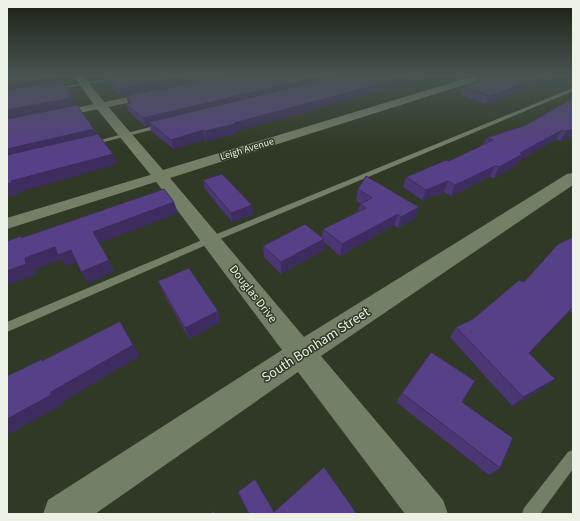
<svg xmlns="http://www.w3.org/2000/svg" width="580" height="521" font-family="'Source Sans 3',sans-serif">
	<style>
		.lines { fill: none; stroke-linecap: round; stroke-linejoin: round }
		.service { fill: #747f68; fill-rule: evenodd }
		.minor { fill: #747f68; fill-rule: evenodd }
		.tertiary { fill: #747f68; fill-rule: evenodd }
		.wall { fill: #4a3773 }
		.shaded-wall { fill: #3c2d5e }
		.building { fill: #564086; stroke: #3c2d5e }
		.labels { text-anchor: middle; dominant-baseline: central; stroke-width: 3; stroke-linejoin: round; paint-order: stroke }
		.far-street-label { font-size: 10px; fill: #ecf3e6; stroke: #303925 }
		.street-label { font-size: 12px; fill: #ecf3e6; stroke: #303925 }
		.near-street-label { font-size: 14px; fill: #ecf3e6; stroke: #303925 }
	</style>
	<rect width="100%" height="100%" fill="#303925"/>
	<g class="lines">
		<path class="service" d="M129 75H135L54 90 52 89Z
			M573 88V91L213 242 7 332V322L207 238Z
			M161 124 163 125V127L92 145 89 143Z
			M573 450V469L540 514H522L524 508 568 452Z"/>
		<path class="minor" d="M153 92 156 93 158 95 156 97 7 128V122Z
			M160 172 165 173 167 176 165 179 7 229V218Z"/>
		<path class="tertiary" d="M73 75H83L105 103 163 170 477 75H491L489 77 170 178 304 337 567 174 573 173V185L321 356 443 500 448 514H405L298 372 95 514H43L48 500 282 350 154 179 97 109Z"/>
	</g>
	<path class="wall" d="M101 74H235L156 90 236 131V133L206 141 205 139 174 149 151 131 150 126 146 127 129 112 126 104 128 103 126 96 122 97 107 82 106 77 104 78Z
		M563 75 486 104 460 95 463 87 475 83 478 76Z
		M573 98V135L568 138 560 141 556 139 519 161 518 164 494 178 490 176 451 196 444 192 422 200 403 187 406 177 449 161 483 145 486 138 526 125Z
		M203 180 252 205 253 214 232 222 205 189Z
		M358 189 415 218 398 228 394 225 340 256 324 242 323 250 281 274 264 257 263 246 322 237 323 229 358 211 360 204H361L356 200Z
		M573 237V313L569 311 529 353 555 379 543 388 512 406 450 337 456 327 473 319 524 282Z
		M158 281 218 311 220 322 189 339 163 292Z
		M402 393 462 402 500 468 489 475 396 402Z"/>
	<path class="shaded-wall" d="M102 74H105L106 77 104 78Z
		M196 74H235L122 97 119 89Z
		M330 74H360L149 122 150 126 146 127 143 118Z
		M417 74H442L236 131V133L206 141 205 131 234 123Z
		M549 74H564L563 75 486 104 490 96Z
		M58 77 61 85 7 94V85Z
		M70 91 74 100H72L75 107 7 120V110Z
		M94 129 98 138 7 160V149Z
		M573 129V135L568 138 560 141 566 131Z
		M203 130 205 139 174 149 171 140Z
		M562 130 556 139 519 161 518 164 494 178 499 167 520 153Z
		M113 154 117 164 19 192V194L7 197V184L11 181Z
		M495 166 490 176 451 196 455 185Z
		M448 181 444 192 422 200 426 190Z
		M174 202 178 213 99 243 93 232Z
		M252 205 253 214 232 222 231 213Z
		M419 207 415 218 398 228 401 217Z
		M398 214 394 225 340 256 342 244Z
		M324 239 323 250 281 274V262Z
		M55 247 71 250 78 261 66 266 61 259 34 270 35 275 7 285V271L25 258Z
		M109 260 115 271 88 283 81 272Z
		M218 311 220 322 189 339 185 328Z
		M120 321 140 356 62 402 63 404 7 435V419L51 392Z
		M555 379 543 388 512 406 523 397Z"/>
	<path class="building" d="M7 74H56L58 77 7 85Z
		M105 74H196L119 89Z
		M237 74H330L143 118 126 104 132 102 126 96Z
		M348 74H417L234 123 235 124 205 131 203 130 171 140 149 122Z
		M481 74H549L490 96 463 87 480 81 478 76Z
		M61 81 70 91 67 92 71 98 7 110V90Z
		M573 98V129L566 131 562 130 520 153 523 154 499 167 495 166 455 185 448 181 426 190 406 177 446 160 449 161 493 140 486 138 526 125Z
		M77 105 94 129 7 149V119Z
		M98 134 113 154 11 181 12 183 7 184V155Z
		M222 174 252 205 231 213 203 180Z
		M366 176 419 207 401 217 398 214 342 244 323 229 366 208 360 204 372 198 358 189Z
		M164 189 174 202 93 232 109 260 81 272 71 250 58 255 55 247 25 258 26 264 7 271V241L21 236V238Z
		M305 224 324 239 281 262 263 246Z
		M573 237V307L529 353 555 379 523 397 456 327 473 319 519 280 524 282 558 244Z
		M189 268 218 311 185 328 158 281Z
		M120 321 133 345 51 392V395L7 419V376L42 359V361Z
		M431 352 475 381 462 402 513 438 500 468 402 393Z
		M324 467 357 514H249L238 492 255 479 274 512Z
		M214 511 215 514H209Z"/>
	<linearGradient id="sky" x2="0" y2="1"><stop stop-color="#1a1f14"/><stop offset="0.51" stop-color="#485451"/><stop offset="1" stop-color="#485451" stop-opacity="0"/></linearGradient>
	<rect width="580" height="147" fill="url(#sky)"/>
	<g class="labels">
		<g class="far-street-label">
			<text transform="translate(247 149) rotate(-17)">Leigh Avenue</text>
		</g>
		<g class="street-label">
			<text transform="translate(253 294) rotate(52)">Douglas Drive</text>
		</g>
		<g class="near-street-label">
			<text transform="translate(316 345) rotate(-33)">South Bonham Street</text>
		</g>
	</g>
	<rect width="580" height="521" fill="none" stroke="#ecf3e6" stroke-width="16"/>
</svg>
